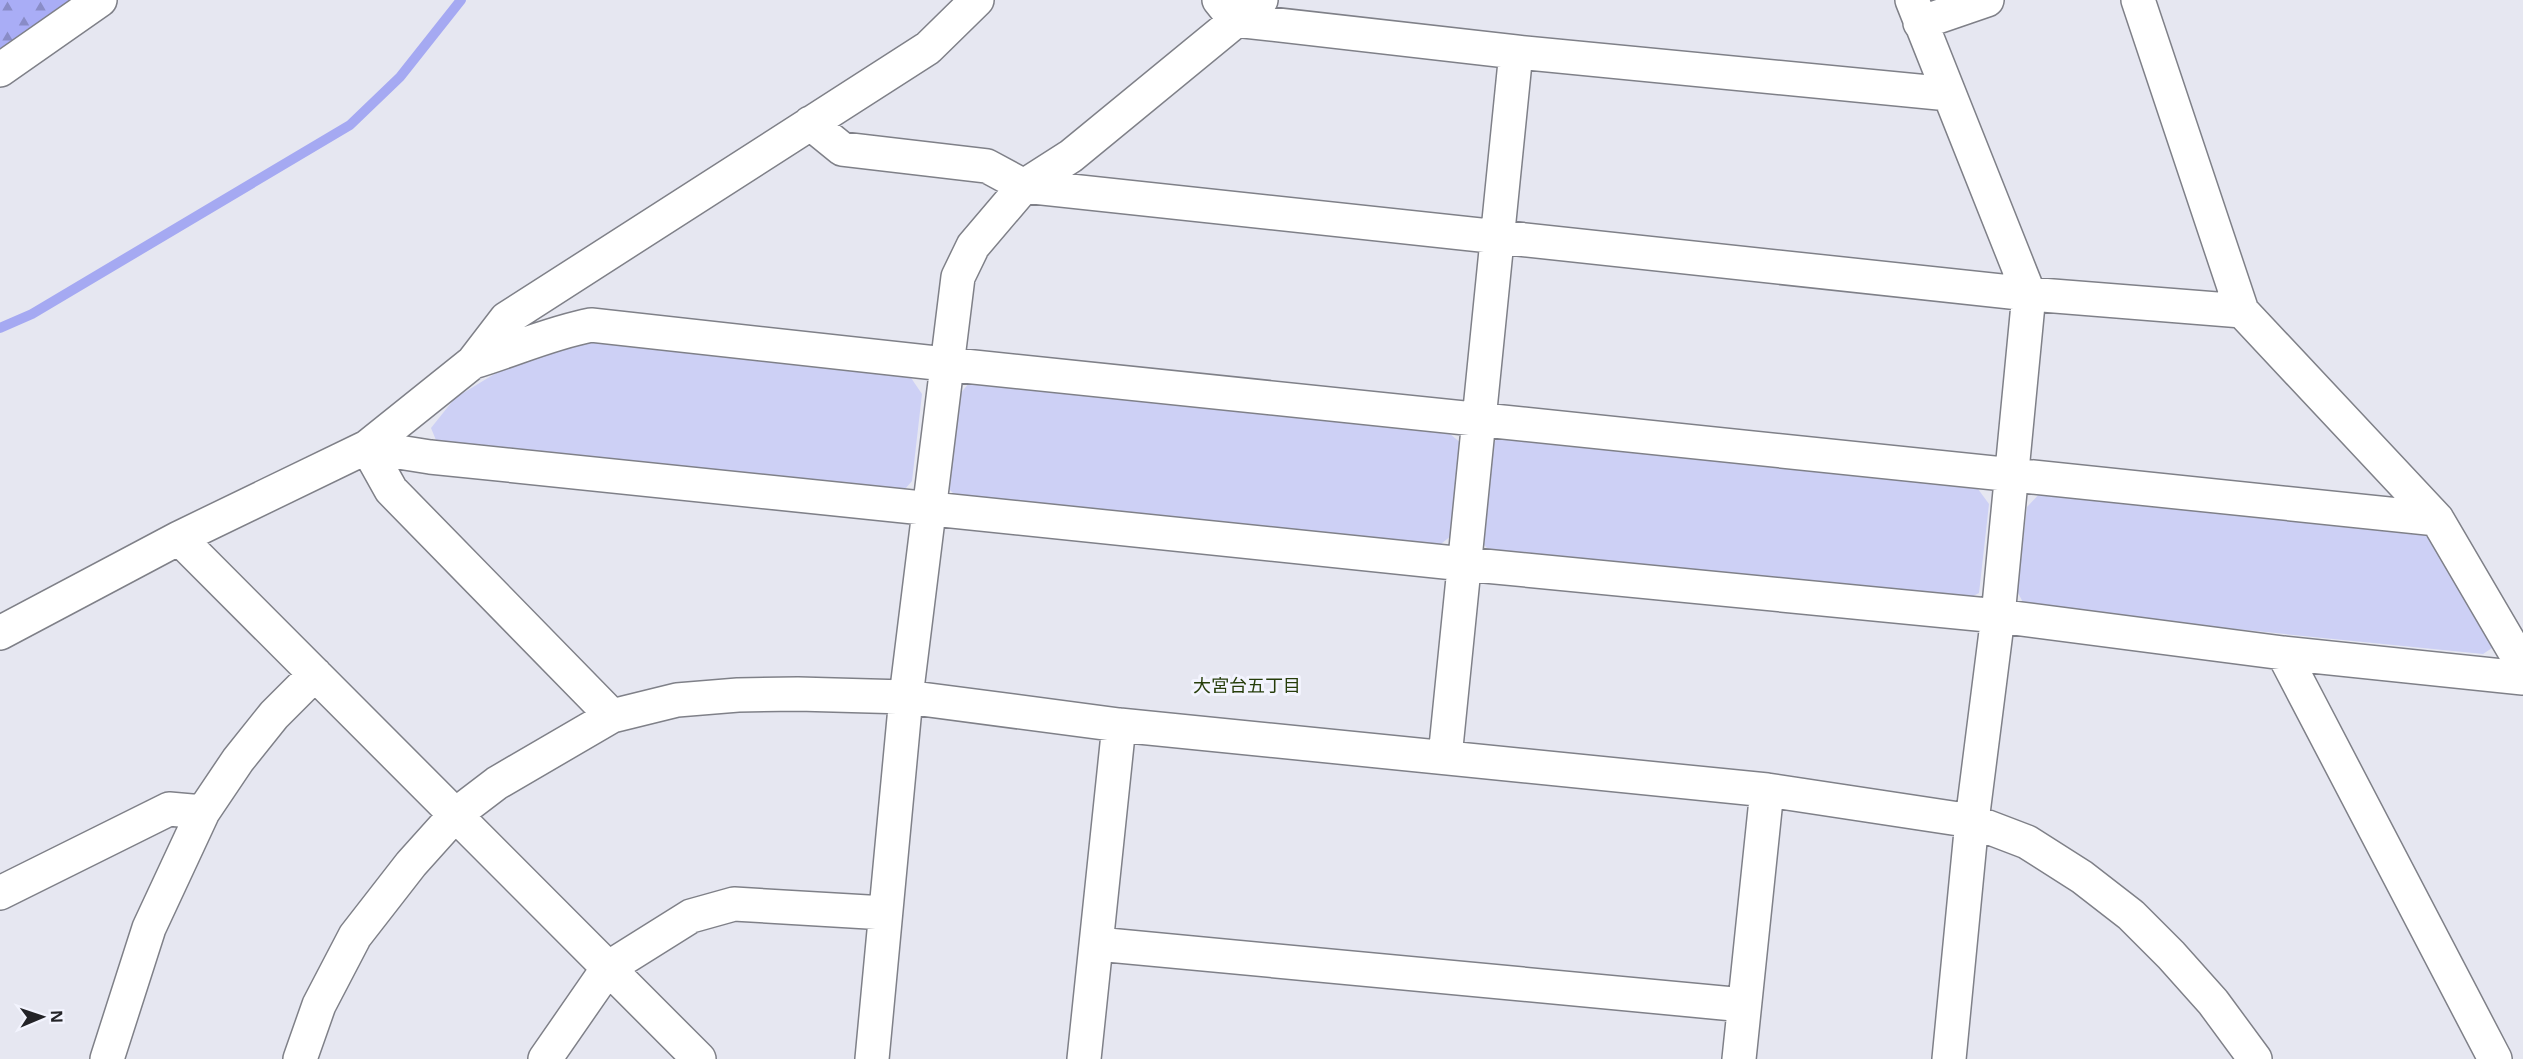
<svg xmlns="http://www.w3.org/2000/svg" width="2523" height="1059" font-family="'Noto Sans','Noto Sans JP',sans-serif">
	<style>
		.grass { fill: #cdd0f5 }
		.forest { fill: url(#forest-firs) }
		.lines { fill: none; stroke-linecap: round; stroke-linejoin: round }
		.stream { stroke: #a5a9f2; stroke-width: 10 }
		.street-casing { stroke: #7f8088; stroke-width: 36 }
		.street { stroke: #fff; stroke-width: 33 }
		.labels { text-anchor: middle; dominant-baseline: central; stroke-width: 6; stroke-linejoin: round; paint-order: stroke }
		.neighbourhood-label { font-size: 18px; fill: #263d0a; stroke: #f3f4fe }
	</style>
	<defs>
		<pattern id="forest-firs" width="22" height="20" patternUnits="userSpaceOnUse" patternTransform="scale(1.5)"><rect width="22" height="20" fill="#a9adf6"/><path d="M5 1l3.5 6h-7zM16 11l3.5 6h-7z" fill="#898cc7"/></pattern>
	</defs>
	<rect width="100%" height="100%" fill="#e6e7f1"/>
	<path class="grass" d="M612 340 907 372 922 394 912 481 899 496 438 445 431 428 455 398 529 353 568 342Z
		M969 383 1450 434 1461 443 1451 536 1437 547 958 498 946 486 955 400Z
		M1501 436 1978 489 1989 504 1979 593 1967 599 1492 553 1478 539 1485 449Z
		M2042 491 2420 530 2443 539 2501 642 2483 654 2026 608 2017 591 2027 507Z"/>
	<path class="forest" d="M0 0H111L0 71Z"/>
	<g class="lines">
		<path class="stream" d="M0 328 32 314 350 125 400 77 461 0"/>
		<defs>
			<path id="street" d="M1219 0 1235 20 1516 52 1949 94
				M1912 0 2029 294 1998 616 1972 821 1949 1059
				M2138 0 2242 311 2437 519 2523 666
				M1920 23 1987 0
				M0 70 100 0
				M810 123 842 149 987 166 1024 186 2029 294 2242 311
				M473 362C513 350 550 333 591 325L945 364 2437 519
				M367 447 430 457 1464 564 1998 616 2283 653 2523 678
				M367 447 391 490 612 716
				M179 538 699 1059
				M0 633 179 538 367 447 473 362 506 319 928 48 977 0
				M2283 653 2495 1059
				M1445 757 1516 52
				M0 893 169 809 203 812
				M1097 944 1744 1005
				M107 1059 149 928 203 812 238 760 274 715 315 674
				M300 1059 319 1005 355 936 411 864 455 815 497 783 612 716 677 700 738 695 798 694 906 697 1119 725 1767 790 1972 821 2027 842 2082 877 2131 915 2171 955 2213 1002 2255 1059
				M545 1059 608 968 691 916 734 904 885 913
				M872 1059 906 697 958 277 973 246 1024 186 1071 156 1261 0
				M1084 1059 1119 725
				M1739 1059 1767 790"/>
		</defs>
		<use href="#street" class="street-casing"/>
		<use href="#street" class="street"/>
	</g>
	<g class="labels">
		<g class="neighbourhood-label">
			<text x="1247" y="685">大宮台五丁目</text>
		</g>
	</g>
	<g transform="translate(42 1017) rotate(88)" stroke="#f3f4fe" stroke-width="4.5" paint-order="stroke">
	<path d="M0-4.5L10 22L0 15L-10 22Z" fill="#232327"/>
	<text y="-9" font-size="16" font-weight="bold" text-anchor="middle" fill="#232327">N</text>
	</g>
</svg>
